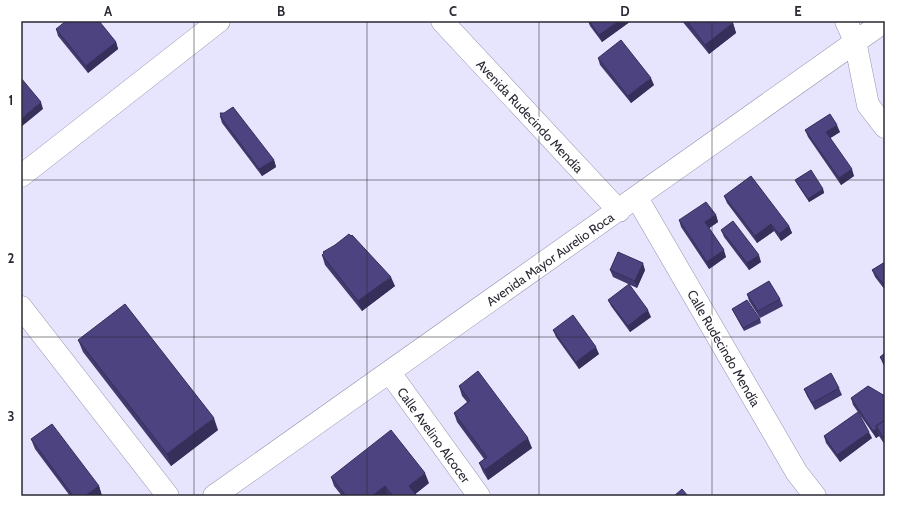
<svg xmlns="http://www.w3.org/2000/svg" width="906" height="517" font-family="Cabin,sans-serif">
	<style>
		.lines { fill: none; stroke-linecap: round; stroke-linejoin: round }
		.minor-casing { stroke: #9391ad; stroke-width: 23 }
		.minor { stroke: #fff; stroke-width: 22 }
		.wall { fill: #423a6e }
		.shaded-wall { fill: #362f5a }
		.building { fill: #4d4380; stroke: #362f5a }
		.grid { fill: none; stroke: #2a2934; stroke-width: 1; stroke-opacity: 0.55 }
		.labels { text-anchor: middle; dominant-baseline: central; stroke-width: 4; stroke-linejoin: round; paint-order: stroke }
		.street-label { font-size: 13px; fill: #2a2934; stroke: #fff }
		.neatline { fill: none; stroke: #2a2934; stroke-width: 1.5 }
		.grid-label { font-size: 13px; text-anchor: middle; font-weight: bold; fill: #2a2934 }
	</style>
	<rect width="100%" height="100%" fill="#e7e5fe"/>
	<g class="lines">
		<defs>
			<path id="minor" d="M442 21 619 211
				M846 21 855 41 868 105 885 127
				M21 176 219 21
				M637 198 797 473 815 496
				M21 307 168 496
				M390 373 479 496
				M214 496 885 21"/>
		</defs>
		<use href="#minor" class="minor-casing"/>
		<use href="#minor" class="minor"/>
	</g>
	<path class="wall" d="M588 21H631L602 42 590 26Z
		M682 21H731L733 23 736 33 709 54Z
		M56 29 116 42 118 49 88 73 58 36Z
		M598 58 654 85 631 103 600 65Z
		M220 113 274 160 276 167 262 176 222 123 220 116 221 115Z
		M805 130 840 132 830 138 854 176 841 185 808 137Z
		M795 180 823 189 824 193 809 202 797 184Z
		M724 196 789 226 792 233 781 241 774 231 757 243 727 203Z
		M716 215 718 222 709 228 726 257 709 269 681 227 679 220Z
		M721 230 761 262 749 270 724 237Z
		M323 252 395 286 362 311 325 265 322 255 323 254Z
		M885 262V290L875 277 872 270Z
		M610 270H645L637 288 613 277Z
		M747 294 780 299 783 306 760 318 749 301Z
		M608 300 651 317 630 332 611 306Z
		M732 309 760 319 761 323 744 331Z
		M553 330 599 354 579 369 556 337Z
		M78 340 218 430 171 466 83 352Z
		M885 353V367L883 364 880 357Z
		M459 386 532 448 488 480 483 472 479 463 484 459 457 422 454 413 467 402 462 396Z
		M839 388 842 395 815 410 807 396 804 389Z
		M885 396V445L879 436 876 438 853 405 851 398Z
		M824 436 872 438 840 462 826 443Z
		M31 439 99 486 102 496H70L35 449Z
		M331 477 429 483 415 494 417 496H342L334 486Z"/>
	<path class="shaded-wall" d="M619 21H631L602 42 599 35Z
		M733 23 736 33 709 54 705 45Z
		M116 42 118 49 88 73 86 66Z
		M651 78 654 85 631 103 628 96Z
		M41 102 43 109 21 127V119Z
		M837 125 840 132 829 139 826 132Z
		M274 160 276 167 262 176 259 169Z
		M852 169 854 176 841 185 839 178Z
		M823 189 824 193 809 202 808 199Z
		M716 215 718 222 708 229 705 222Z
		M771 224 774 231 757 243 755 236Z
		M789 226 792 233 781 241 779 234Z
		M724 250 726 257 709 269 707 262Z
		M759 255 761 262 749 270 747 263Z
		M643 263 645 270 637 288 635 281Z
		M391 277 395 286 362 311 358 301Z
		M648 310 651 317 630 332 628 326Z
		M596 347 599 354 579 369 576 362Z
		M214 418 218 430 171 466 167 454Z
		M877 429 879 436 876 438 873 431Z
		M869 432 872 438 840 462 837 455Z
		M528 438 532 448 488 480 485 470Z
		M425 473 429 483 413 496 409 486Z
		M99 486 102 496H85Z
		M385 486 389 496H372Z"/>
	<path class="building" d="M66 21H99L116 42 86 66 56 29Z
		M589 21H619L599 35Z
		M687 21H731L733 23 705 45Z
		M621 40 651 78 628 96 598 58Z
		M21 78 41 102 21 119Z
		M233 107 274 160 259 169 220 116 221 115 220 113H224Z
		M830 114 837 125 826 132 852 169 839 178 805 130Z
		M811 170 823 189 808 199 795 180Z
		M751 176 789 226 779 234 771 224 755 236 724 196Z
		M706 202 716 215 705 222 724 250 707 262 679 220Z
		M733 221 759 255 747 263 721 230Z
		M349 234 351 236 352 235 391 277 358 301 322 255 324 253 323 252 335 245Z
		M618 252 643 263 635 281 610 270Z
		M885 262V286L872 270Z
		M769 281 780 299 758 311 747 294Z
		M629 284 648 310 628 326 608 300Z
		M747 300 760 319 743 328 732 309Z
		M125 304 214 418 167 454 78 340Z
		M573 315 596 347 576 362 553 330Z
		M885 353V364L880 357Z
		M478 371 528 438 485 470 479 463 487 457 454 413 470 401 459 386Z
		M831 373 839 388 812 403 804 389Z
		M868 386 885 396V420L876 426 877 429 873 431 851 398Z
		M858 412 869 432 837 455 824 436Z
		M885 420V440L876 426Z
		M52 424 99 486 85 496H73L31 439Z
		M391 430 425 473 409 486 417 496H393L385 486 372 496H346L331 477Z
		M682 489 688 496H674Z"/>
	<path class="grid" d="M194 21V496M367 21V496M539 21V496M712 21V496M21 180H885M21 337H885"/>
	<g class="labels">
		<g class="street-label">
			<text transform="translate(530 116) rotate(47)">Avenida Rudecindo Mendía</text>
			<text transform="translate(550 259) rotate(-35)">Avenida Mayor Aurelio Roca</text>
			<text transform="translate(724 348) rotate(60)">Calle Rudecindo Mendía</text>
			<text transform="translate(434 435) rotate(54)">Calle Avelino Alcocer</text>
		</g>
	</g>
	<rect width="906" height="517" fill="none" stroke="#ffffff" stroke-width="44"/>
	<rect x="22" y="22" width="862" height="473" class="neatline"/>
	<g class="grid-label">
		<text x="108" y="16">A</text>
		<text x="281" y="16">B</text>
		<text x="453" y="16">C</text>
		<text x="625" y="16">D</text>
		<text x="798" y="16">E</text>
		<text x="11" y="105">1</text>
		<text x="11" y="263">2</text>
		<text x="11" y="421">3</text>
	</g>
</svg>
